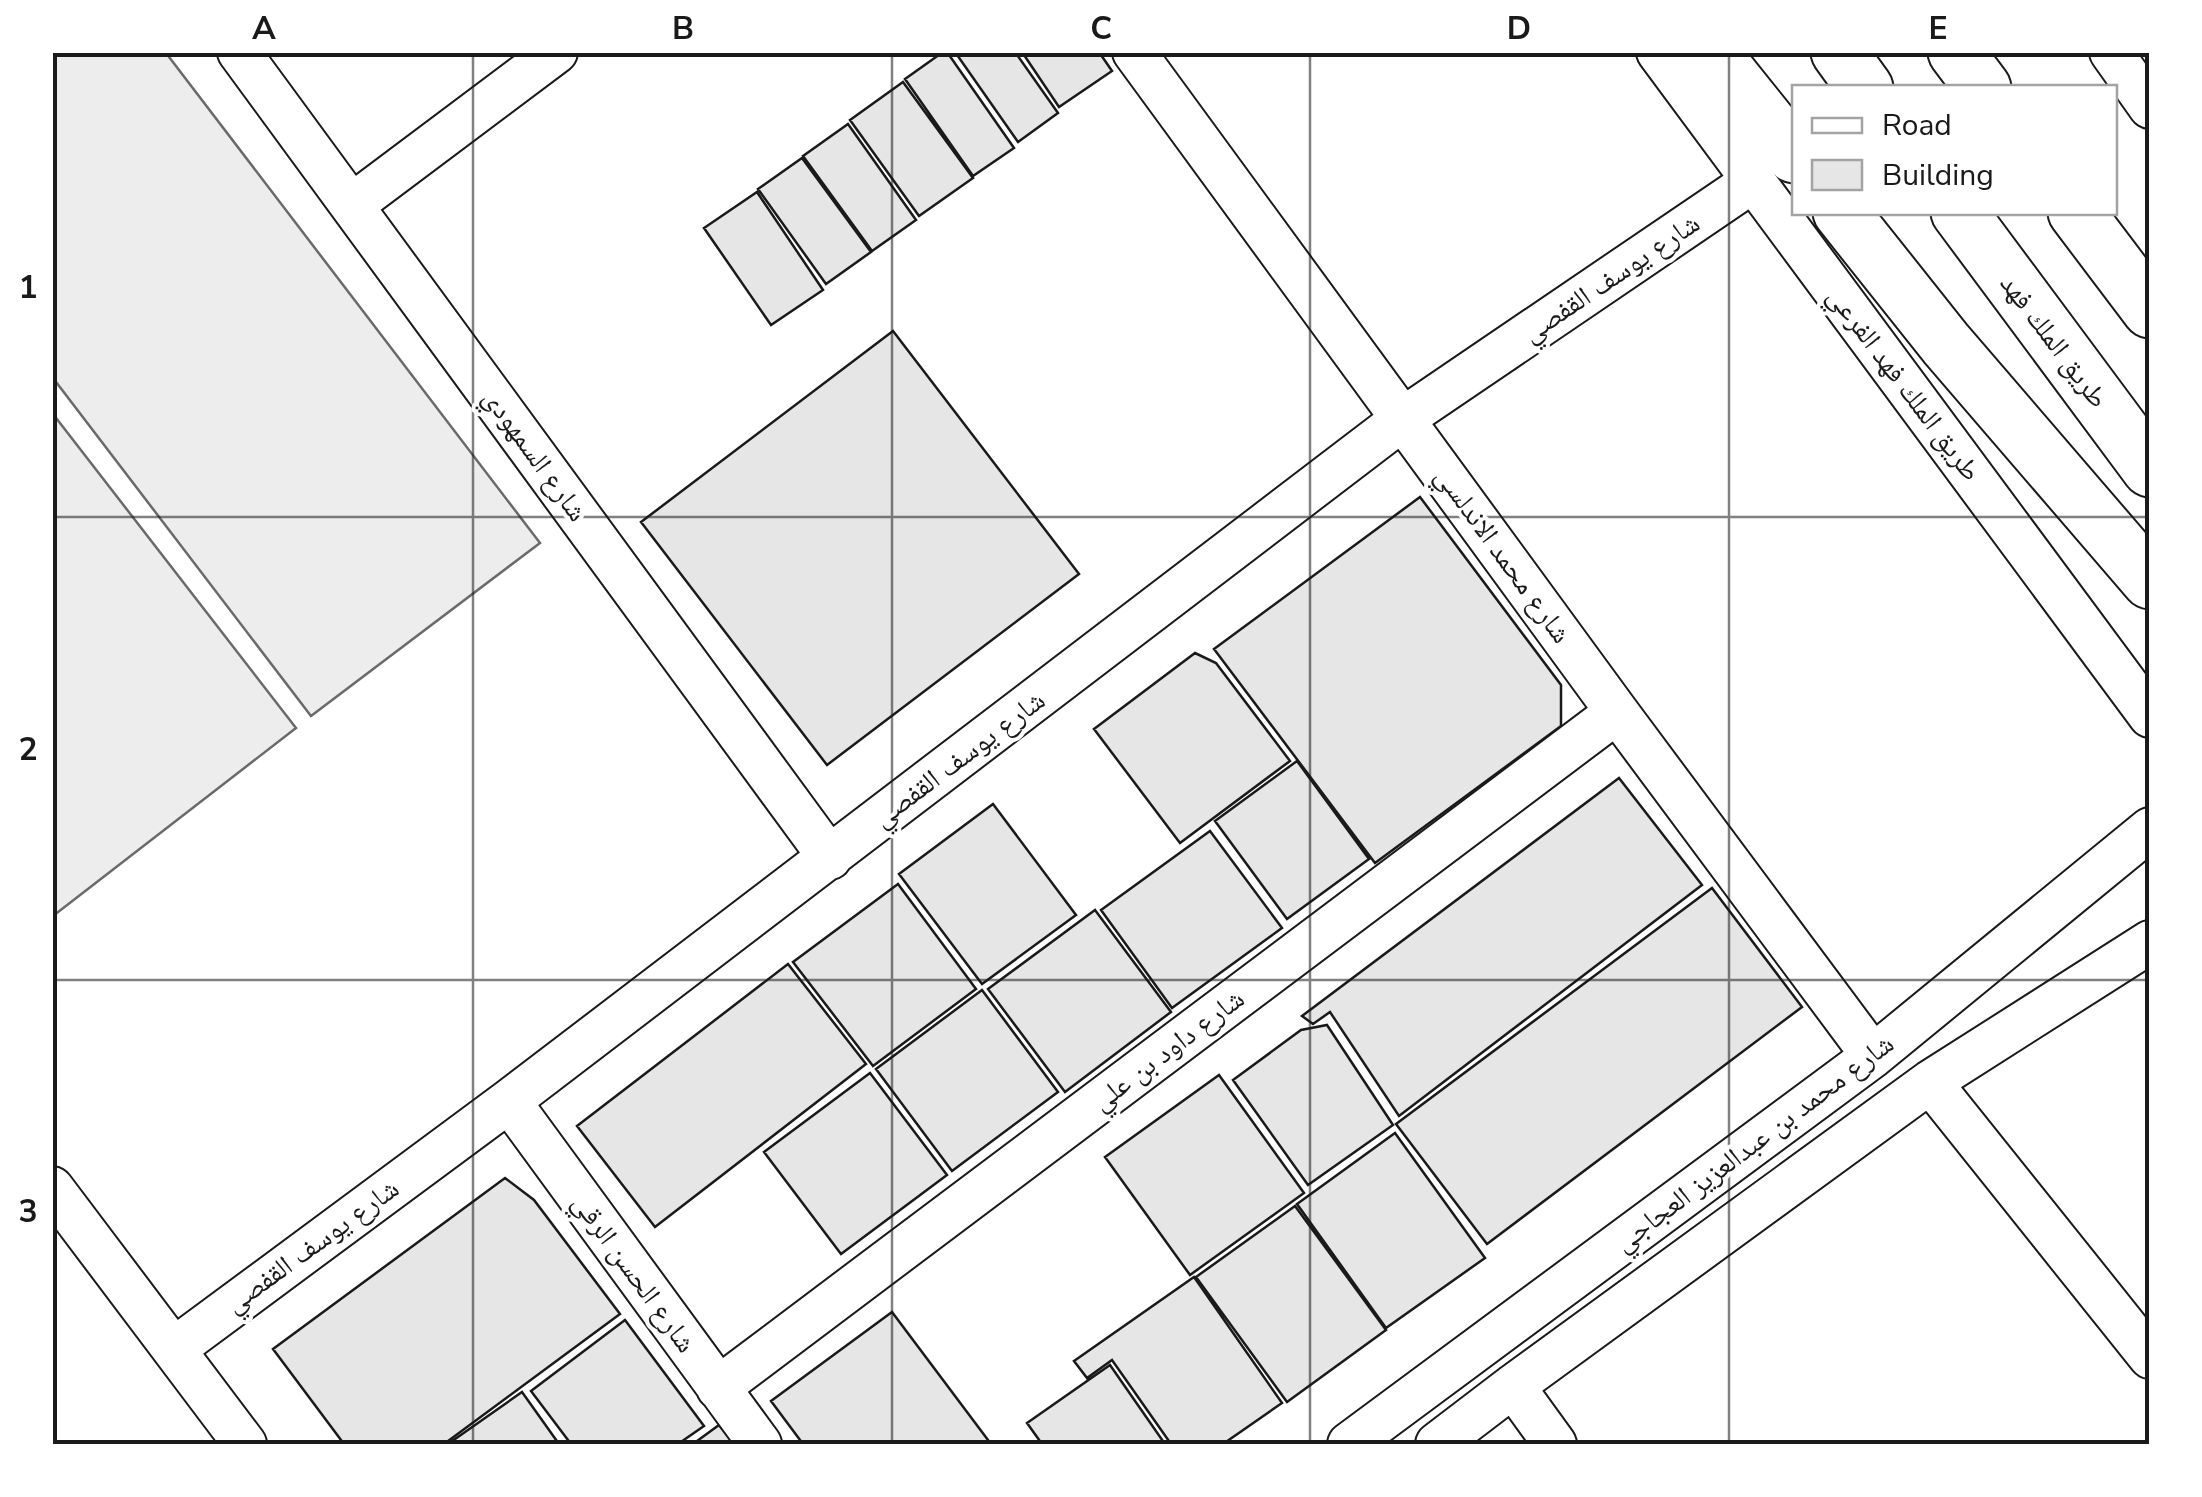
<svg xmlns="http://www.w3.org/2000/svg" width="2202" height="1497" font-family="'Nunito Sans','Noto Naskh Arabic',sans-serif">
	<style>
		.built { fill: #ededed; stroke: #6a6a6a; stroke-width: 2.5 }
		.building { fill: #e6e6e6; stroke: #1a1a1a; stroke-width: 2.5 }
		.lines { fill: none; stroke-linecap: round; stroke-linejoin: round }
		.minor-casing { stroke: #1a1a1a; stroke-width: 46 }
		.highway-casing { stroke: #1a1a1a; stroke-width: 59 }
		.minor { stroke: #fff; stroke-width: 42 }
		.highway { stroke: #fff; stroke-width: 55 }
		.grid { fill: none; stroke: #1a1a1a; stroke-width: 2.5; stroke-opacity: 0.55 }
		.labels { text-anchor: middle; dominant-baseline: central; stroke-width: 8; stroke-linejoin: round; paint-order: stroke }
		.street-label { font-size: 28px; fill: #1a1a1a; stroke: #fff }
		.neatline { fill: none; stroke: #1a1a1a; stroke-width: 4 }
		.grid-label { font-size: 32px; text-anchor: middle; font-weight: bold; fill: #1a1a1a }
	</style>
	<rect width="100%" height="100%" fill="#fff"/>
	<path class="built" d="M61 53H166L540 543 311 716 53 378 52 59Z
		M53 414 296 728 53 916Z"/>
	<path class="building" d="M943 52H947L1014 148 973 176 905 79Z
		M955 52H1015L1058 113 1018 142Z
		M1022 52H1099L1112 71 1059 107Z
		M903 82 973 178 919 216 850 120Z
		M848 124 916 220 872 251 803 156Z
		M802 158 871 252 826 284 758 189Z
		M757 192 823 290 771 325 704 228Z
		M893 331 1079 574 827 765 641 522Z
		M1420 497 1561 685V726L1375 863 1214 649Z
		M1195 653 1216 663 1290 761 1180 843 1094 729Z
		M1297 761 1369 859 1287 919 1215 821Z
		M1619 778 1702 885 1399 1116 1330 1012 1313 1024 1302 1016Z
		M993 804 1076 915 982 984 899 874Z
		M1210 831 1282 928 1172 1008 1101 910Z
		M898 884 976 989 873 1066 793 962Z
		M1712 888 1802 1007 1487 1244 1396 1124Z
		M1095 910 1171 1012 1065 1092 988 989Z
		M788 964 866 1064 655 1227 577 1126Z
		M982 990 1058 1092 952 1171 876 1069Z
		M1327 1025 1393 1125 1308 1185 1233 1080 1301 1030Z
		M870 1073 947 1175 841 1254 764 1152Z
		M1219 1075 1304 1193 1190 1275 1105 1157Z
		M1395 1133 1485 1258 1386 1328 1297 1204Z
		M505 1178 534 1200 620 1314 444 1444H344L273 1349Z
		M1295 1206 1386 1330 1287 1402 1196 1277Z
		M1194 1277 1282 1403 1223 1444H1171L1112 1360 1087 1378 1074 1361Z
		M892 1312 991 1444H803L771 1401Z
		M625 1320 704 1426 678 1444H571L531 1391Z
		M1110 1365 1165 1444H1042L1027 1423Z
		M522 1392 559 1444H448Z
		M719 1425 734 1444H693Z"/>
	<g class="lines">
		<defs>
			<path id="minor" d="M239 52 830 858
				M1134 52 1617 712 1873 1056
				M1658 52 2150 716
				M2111 52 2150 107
				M352 205 556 52
				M1930 1082 2150 1357
				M509 1101 760 1444
				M52 1188 245 1444
				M174 1349 509 1101 1404 418 1753 181
				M1513 1386 1555 1444
				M718 1388 1617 712
				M1349 1444 1873 1056 2150 829
				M1437 1444 1513 1386 1930 1082 2150 942"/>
			<path id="highway" d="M1685 52 1729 74 1794 155
				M1839 52 1865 88
				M1956 52 1983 88
				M1841 212 1946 344 2150 581
				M1959 212 2150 469
				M2076 212 2150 310"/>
		</defs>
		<use href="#minor" class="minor-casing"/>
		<use href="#highway" class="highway-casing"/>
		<use href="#minor" class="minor"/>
		<use href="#highway" class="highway"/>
	</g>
	<path class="grid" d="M473 52V1444M892 52V1444M1310 52V1444M1729 52V1444M52 517H2150M52 980H2150"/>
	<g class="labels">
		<g class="street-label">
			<text transform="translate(1611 278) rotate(-34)">شارع يوسف القفصي</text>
			<text transform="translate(2054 341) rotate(53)">طريق الملك فهد</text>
			<text transform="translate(1904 384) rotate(53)">طريق الملك فهد الفرعي</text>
			<text transform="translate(535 455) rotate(54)">شارع السمهودي</text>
			<text transform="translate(1503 555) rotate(54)">شارع محمد الاندلسي</text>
			<text transform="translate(959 759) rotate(-37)">شارع يوسف القفصي</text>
			<text transform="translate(1168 1050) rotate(-37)">شارع داود بن علي</text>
			<text transform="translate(1754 1143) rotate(-37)">شارع محمد بن عبدالعزيز العجاجي</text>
			<text transform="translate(312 1246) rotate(-36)">شارع يوسف القفصي</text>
			<text transform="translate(634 1273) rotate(54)">شارع الحسن الرقي</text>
		</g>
	</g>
	<rect width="2202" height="1497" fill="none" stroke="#ffffff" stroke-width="110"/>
	<rect x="1792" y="85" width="325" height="130" fill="#ffffff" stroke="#a3a3a3" stroke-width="2.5"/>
	<rect x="1812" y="118" width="50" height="15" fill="#ffffff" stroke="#a3a3a3" stroke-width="2.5"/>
	<text x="1882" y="135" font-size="30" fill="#1a1a1a">Road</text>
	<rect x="1812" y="160" width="50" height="30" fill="#e6e6e6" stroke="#a3a3a3" stroke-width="2.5"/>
	<text x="1882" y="185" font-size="30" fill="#1a1a1a">Building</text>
	<rect x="55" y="55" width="2092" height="1387" class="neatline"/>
	<g class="grid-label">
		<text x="264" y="39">A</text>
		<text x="683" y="39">B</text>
		<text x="1101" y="39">C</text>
		<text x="1519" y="39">D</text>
		<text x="1938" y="39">E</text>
		<text x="28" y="298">1</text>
		<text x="28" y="760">2</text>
		<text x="28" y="1222">3</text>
	</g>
</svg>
